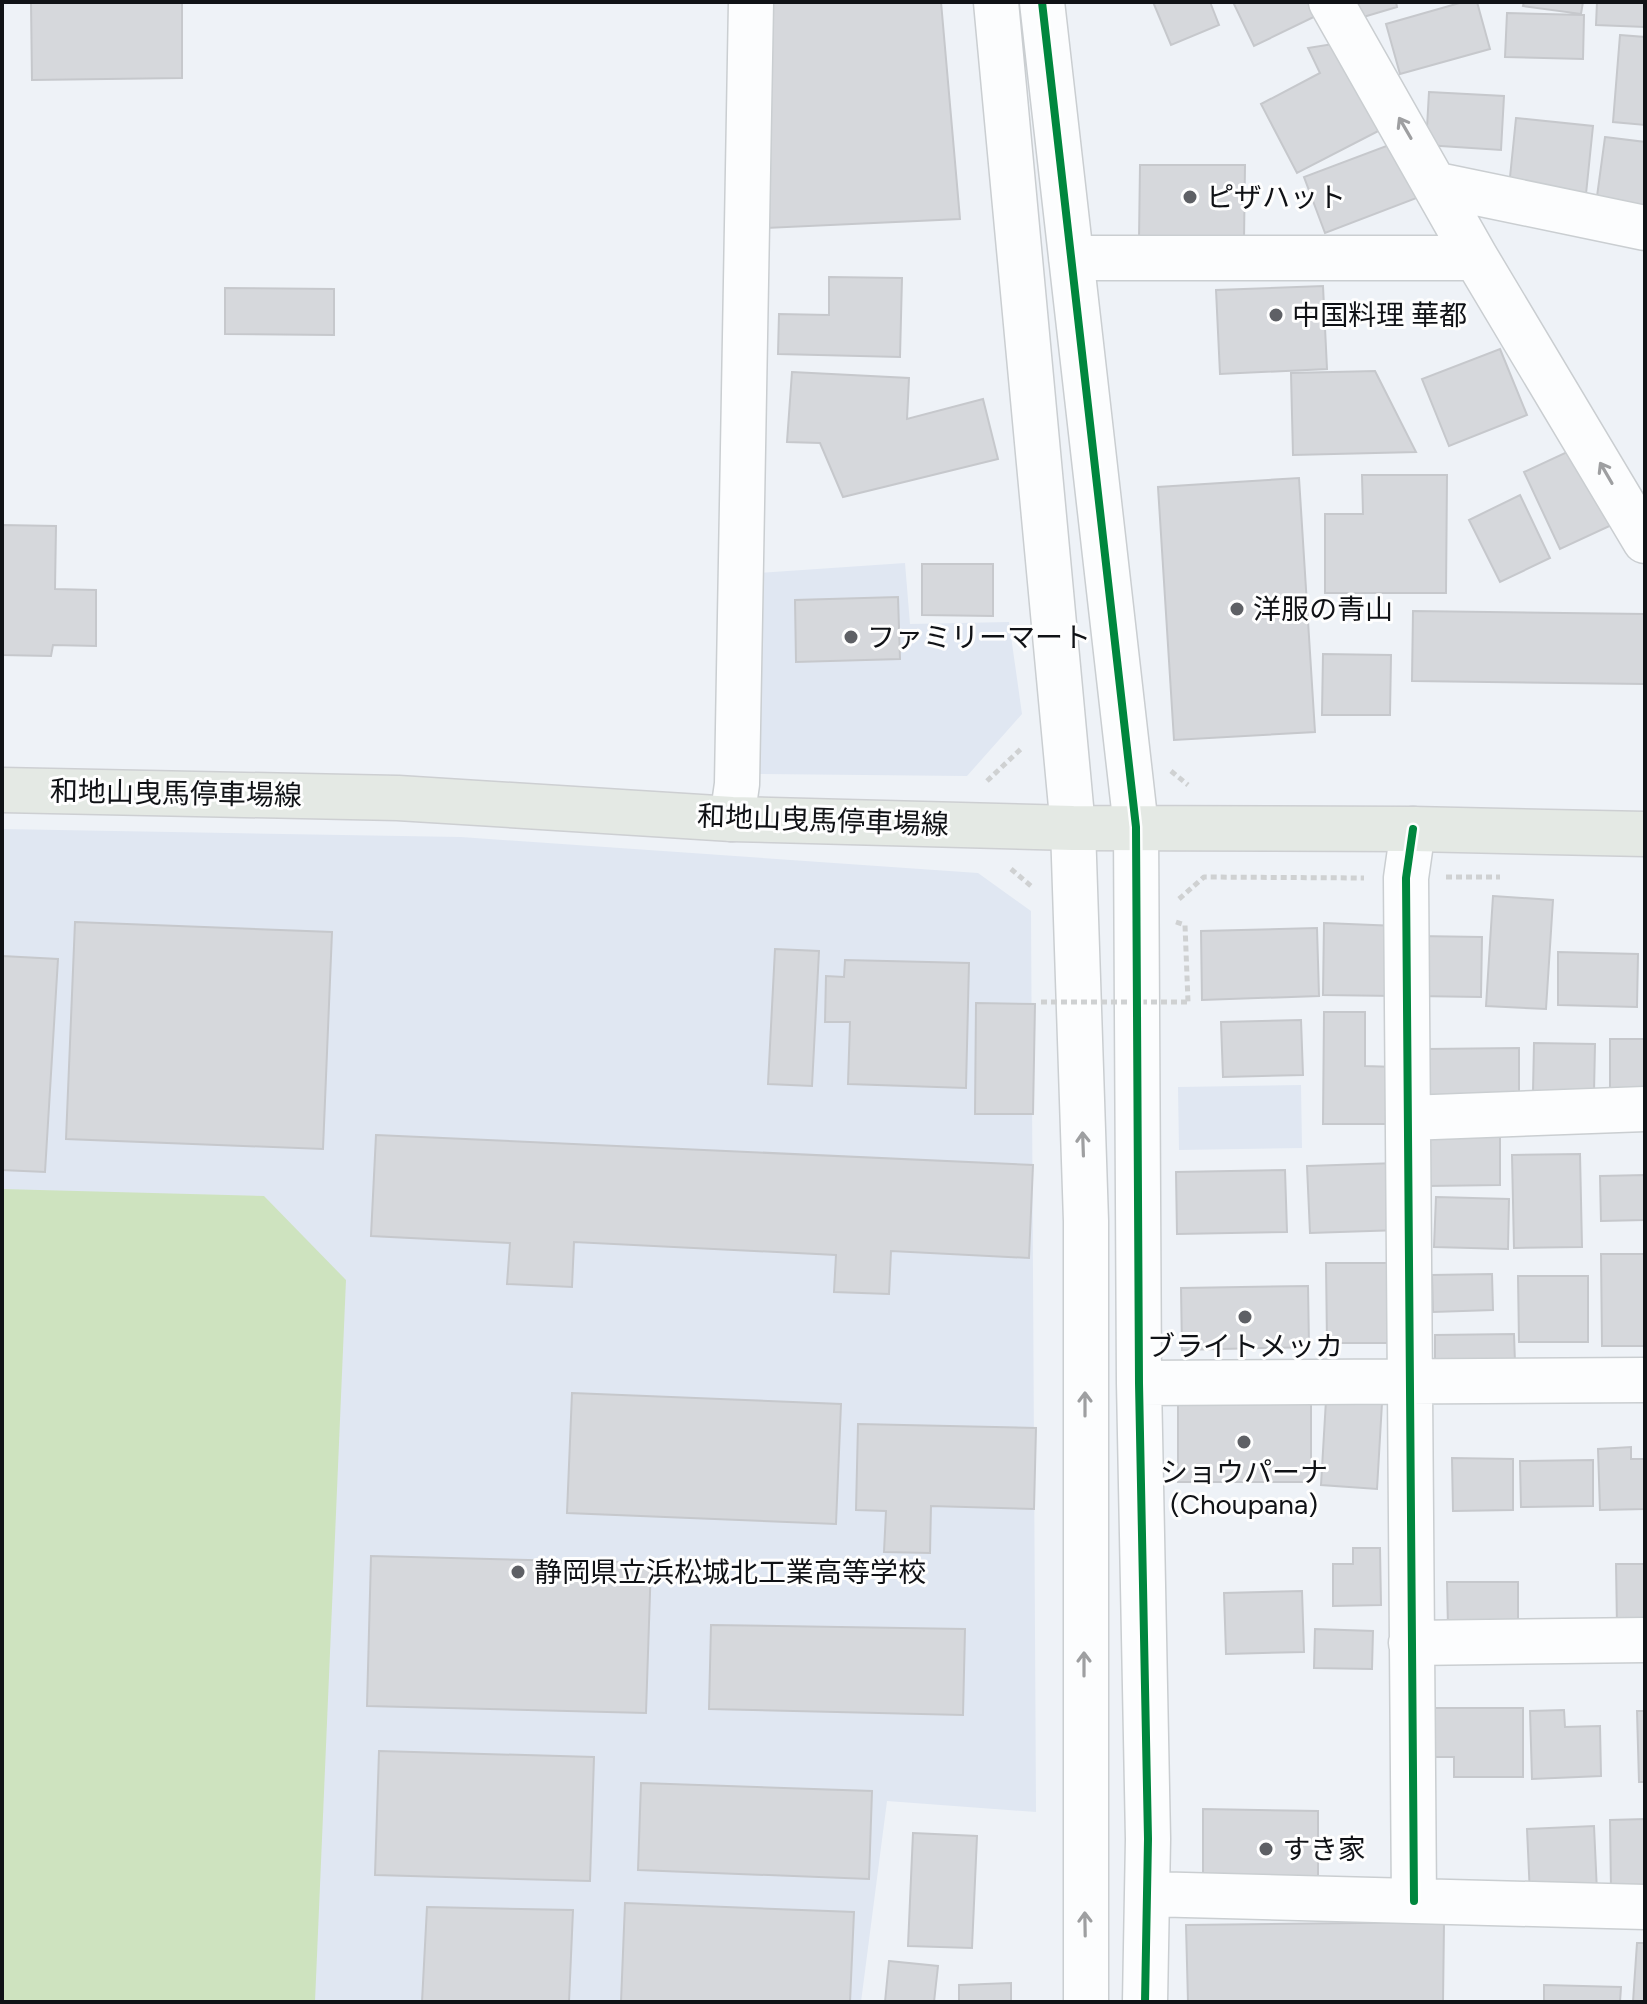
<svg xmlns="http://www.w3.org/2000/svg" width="1647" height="2004" font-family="Figtree,'Noto Sans JP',sans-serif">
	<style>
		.built { fill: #e0e7f2 }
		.green { fill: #cee3bf }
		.building { fill: #d6d8dc; stroke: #c6c8cc; stroke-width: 2 }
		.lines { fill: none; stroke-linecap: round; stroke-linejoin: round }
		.minor-casing { stroke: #caced1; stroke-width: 47 }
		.major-casing { stroke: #cdcfd2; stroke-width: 47 }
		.path { stroke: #cfd1d2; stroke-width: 5; stroke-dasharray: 6 4; stroke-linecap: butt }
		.minor { stroke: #fcfdfe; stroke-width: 44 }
		.major { stroke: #e4e9e4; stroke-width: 44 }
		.path-bridge { stroke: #cfd1d2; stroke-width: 5; stroke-dasharray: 6 4; stroke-linecap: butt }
		.cycleway-casing { stroke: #fefefe; stroke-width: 13 }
		.cycleway { stroke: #00873e; stroke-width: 8 }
		.oneway { stroke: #9e9fa1 }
		.poi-dot { fill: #5e6065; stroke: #fefefe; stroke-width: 3 }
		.labels { text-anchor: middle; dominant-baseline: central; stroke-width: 6; stroke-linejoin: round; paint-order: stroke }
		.poi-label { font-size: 28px; fill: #101216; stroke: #fefefe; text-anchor: start }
		.street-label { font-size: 28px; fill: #101216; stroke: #fefefe }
	</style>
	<rect width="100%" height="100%" fill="#eef2f7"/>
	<path class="built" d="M905 563 910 624 1009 622 1022 714 967 776 754 774 758 573Z
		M2 829 461 837 978 873 1031 911 1036 1812 887 1801 861 2002H2Z
		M1301 1085 1302 1148 1179 1150 1178 1087Z"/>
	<path class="green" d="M2 1189 264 1196 346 1280 315 2002H2Z"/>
	<path class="building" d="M31 2H182V78L32 80Z
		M767 2H941L960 219 766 228Z
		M1153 2H1210L1219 25 1171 45Z
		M1233 2H1317L1322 13 1254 46Z
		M1355 2H1396L1397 7 1360 18Z
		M1463 2H1477L1490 49 1400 74 1386 24Z
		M1524 2H1583L1581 14 1523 6Z
		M1597 2H1645V27L1596 25Z
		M1507 13 1584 15 1583 59 1505 57Z
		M1620 35 1645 37V125L1613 122Z
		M1345 42 1388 126 1297 173 1261 104 1320 73 1308 48Z
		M1429 92 1504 96 1501 150 1426 145Z
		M1516 118 1593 126 1586 194 1509 187Z
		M1605 137 1645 142V210L1596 204Z
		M1405 139 1427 194 1325 233 1304 177Z
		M1140 165H1245L1244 240H1139Z
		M829 277 902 278 900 357 778 354 779 314 829 315Z
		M1323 286 1327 369 1220 374 1216 290Z
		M225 288 334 289V335L225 334Z
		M1500 349 1527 415 1449 446 1422 379Z
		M1375 371 1416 452 1293 455 1291 373Z
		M792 372 909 378 907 419 983 399 998 459 843 497 820 443 787 442Z
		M1580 446 1616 523 1560 549 1524 472Z
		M1362 475H1447L1446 593H1325V514H1363Z
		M1299 478 1315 732 1174 740 1158 487Z
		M1520 495 1550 558 1500 582 1469 520Z
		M2 525 56 526 55 589 96 590V646L53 645 51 656 2 655Z
		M922 564H993V616L922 615Z
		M898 597 900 659 796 662 795 600Z
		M1413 611 1645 614V684L1412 681Z
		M1323 654 1391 655 1390 715H1322Z
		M1493 896 1553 900 1546 1009 1486 1006Z
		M75 922 332 932 323 1149 66 1139Z
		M1324 923 1397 926 1396 996 1323 995Z
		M1317 928 1319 996 1202 1000 1201 931Z
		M1417 936 1482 937 1481 997 1416 996Z
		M775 949 819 951 812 1086 768 1084Z
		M1558 952 1638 954 1637 1007 1558 1005Z
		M2 956 58 959 45 1172 2 1170Z
		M845 960 969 963 966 1088 848 1084 850 1022H825L826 976 844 977Z
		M976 1003 1035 1004 1033 1114H975Z
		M1324 1012H1365V1066L1395 1067 1394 1124H1323Z
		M1301 1020 1303 1075 1223 1077 1221 1022Z
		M1610 1039H1645V1093H1610Z
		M1534 1043 1595 1044 1594 1093 1533 1092Z
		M1519 1048V1099L1427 1100V1049Z
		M1500 1131V1185L1427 1186 1426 1132Z
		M376 1135 1033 1165 1029 1258 891 1251 889 1294 834 1292 836 1255 574 1242 572 1287 507 1284 510 1243 371 1236Z
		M1580 1154 1582 1247 1514 1248 1512 1155Z
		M1397 1163 1400 1230 1310 1233 1307 1166Z
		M1285 1170 1287 1232 1177 1234 1176 1172Z
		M1645 1175V1220L1601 1221 1600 1176Z
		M1436 1197 1509 1199 1508 1249 1434 1247Z
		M1601 1254H1645V1346H1602Z
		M1326 1263H1395L1397 1343H1327Z
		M1492 1274 1493 1310 1433 1312 1432 1275Z
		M1518 1276H1588V1342H1519Z
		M1308 1286 1309 1347 1182 1350 1181 1288Z
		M1514 1334 1515 1363 1435 1364V1335Z
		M572 1393 841 1404 836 1524 567 1513Z
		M1326 1400 1382 1403 1377 1489 1321 1485Z
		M1311 1402V1482H1178V1403Z
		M858 1424 1036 1428 1034 1509 931 1506 930 1553 884 1552 886 1511 856 1510Z
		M1631 1447V1459H1645V1509L1600 1510 1598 1449Z
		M1452 1458 1513 1459V1510L1453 1511Z
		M1593 1460V1506L1521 1507 1520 1461Z
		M1353 1548H1380L1381 1605 1333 1606V1564H1353Z
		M371 1556 651 1563 646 1713 367 1706Z
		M1616 1564H1645V1627H1617Z
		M1447 1582H1518V1628L1448 1627Z
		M1302 1591 1304 1652 1226 1654 1224 1593Z
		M711 1625 965 1629 963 1715 709 1709Z
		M1315 1629 1373 1631 1372 1669 1314 1668Z
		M1428 1708H1523V1777H1454V1757H1428Z
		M1564 1710 1565 1727 1600 1726 1601 1776 1532 1779 1530 1711Z
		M1637 1711H1645V1782H1639Z
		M379 1751 594 1757 590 1881 375 1875Z
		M641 1783 872 1791 869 1879 638 1870Z
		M1203 1809 1318 1811V1884L1203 1883Z
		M1645 1819V1888L1611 1889 1610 1820Z
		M1594 1826 1597 1892 1530 1895 1527 1829Z
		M913 1833 977 1836 972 1948 908 1946Z
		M625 1903 854 1912 850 2002H621Z
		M427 1907 573 1910 569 2002H422Z
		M1444 1922 1443 2002H1188L1186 1925Z
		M1637 1943H1645V2002H1633Z
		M889 1961 938 1966 934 2002H885Z
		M1011 1983V2002H959V1985Z
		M1544 1985 1621 1987 1620 2002H1544Z"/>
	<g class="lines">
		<defs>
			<path id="minor" d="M996 2 1073 828 1086 1221V2002
				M1042 2 1136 827 1139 1383 1148 1839 1145 2002
				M1331 2 1476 258 1645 541
				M1438 185 1645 228
				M1071 258H1476
				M732 819 737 784 751 2
				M1413 829 1406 878 1414 1901
				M1408 1118 1645 1109
				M1139 1383 1645 1380
				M1411 1643 1645 1640
				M1147 1894 1645 1907"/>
			<path id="major" d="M2 790 398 798 732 819 1073 828 1413 829 1645 834"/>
		</defs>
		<use href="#minor" class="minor-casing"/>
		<use href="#major" class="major-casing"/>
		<path class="path" d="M1171 771 1188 785
			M987 781 1023 747
			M1011 869 1031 886
			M1446 877H1500
			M1179 899 1204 877 1364 878
			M1176 922 1185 925 1188 1002"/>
		<use href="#minor" class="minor"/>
		<use href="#major" class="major"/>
		<path class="path-bridge" d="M1041 1002H1188"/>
		<defs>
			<path id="cycleway" d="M1042 2 1136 827 1139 1383 1148 1839 1145 2002
				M1413 829 1406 878 1414 1901"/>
		</defs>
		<use href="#cycleway" class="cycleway-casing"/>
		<use href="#cycleway" class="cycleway"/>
	</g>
	<defs><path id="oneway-shaft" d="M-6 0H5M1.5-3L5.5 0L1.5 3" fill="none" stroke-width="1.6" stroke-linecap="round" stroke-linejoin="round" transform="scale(2)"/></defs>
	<g class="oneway">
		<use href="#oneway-shaft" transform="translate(1405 128) rotate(-120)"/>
		<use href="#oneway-shaft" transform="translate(1606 473) rotate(-120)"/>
		<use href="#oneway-shaft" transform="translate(1083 1144) rotate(-92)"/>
		<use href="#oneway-shaft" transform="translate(1085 1404) rotate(-90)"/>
		<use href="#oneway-shaft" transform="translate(1084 1664) rotate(-90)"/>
		<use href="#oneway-shaft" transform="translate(1085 1924) rotate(-91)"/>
	</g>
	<g class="poi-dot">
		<circle cx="1190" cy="197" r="8"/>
		<circle cx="1276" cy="315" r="8"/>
		<circle cx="1237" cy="609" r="8"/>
		<circle cx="851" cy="637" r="8"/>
		<circle cx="1245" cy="1317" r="8"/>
		<circle cx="1244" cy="1442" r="8"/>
		<circle cx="518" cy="1572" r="8"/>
		<circle cx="1266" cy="1849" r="8"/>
	</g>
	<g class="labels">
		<g class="poi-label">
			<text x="1206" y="197">ピザハット</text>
			<text x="1292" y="315">中国料理 華都</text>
			<text x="1253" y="609">洋服の青山</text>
			<text x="867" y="637">ファミリーマート</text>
			<text x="1245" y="1346" text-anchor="middle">ブライトメッカ</text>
			<text x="1244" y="1472" text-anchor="middle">ショウパーナ<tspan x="1244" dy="32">(Choupana)</tspan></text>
			<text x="534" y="1572">静岡県立浜松城北工業高等学校</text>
			<text x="1282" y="1849">すき家</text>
		</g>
		<g class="street-label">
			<text transform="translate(176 793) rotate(1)">和地山曳馬停車場線</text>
			<text transform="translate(823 820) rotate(2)">和地山曳馬停車場線</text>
		</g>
	</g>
	<rect width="1647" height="2004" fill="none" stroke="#101216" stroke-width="8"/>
</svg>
